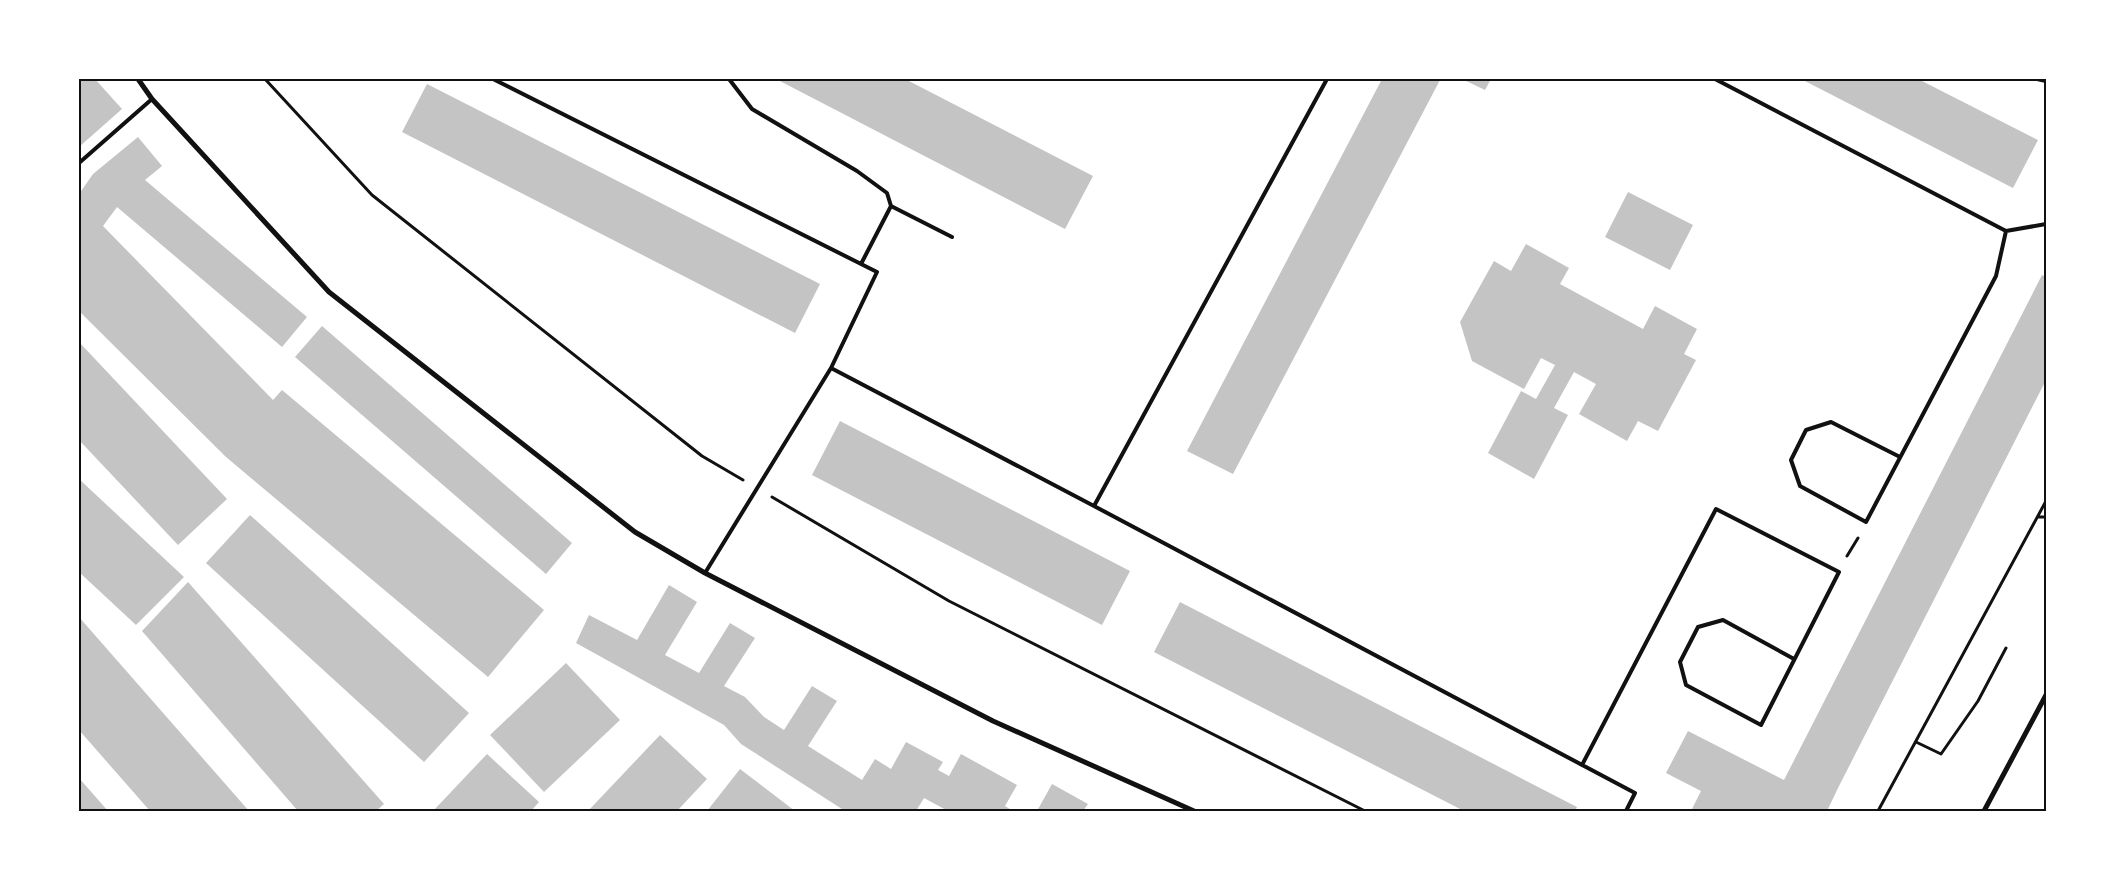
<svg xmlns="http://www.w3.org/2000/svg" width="2125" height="890" font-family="'Exo 2',sans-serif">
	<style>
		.building { fill: #c4c4c4 }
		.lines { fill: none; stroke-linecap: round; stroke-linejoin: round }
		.path { stroke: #111; stroke-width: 3 }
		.service { stroke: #111; stroke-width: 4 }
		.minor { stroke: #111; stroke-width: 5 }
		.neatline { fill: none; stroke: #111; stroke-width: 2 }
	</style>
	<rect width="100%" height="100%" fill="#fff"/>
	<path class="building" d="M79 79H95L122 109 79 147Z
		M776 79H905L1093 176 1065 229Z
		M1382 79 1440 80 1233 474 1187 451Z
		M1462 79H1491L1485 90Z
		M1801 79H1918L2038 140 2013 188Z
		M427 84 820 284 795 333 402 132Z
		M138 137 162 166 145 180 307 317 282 347 117 207 103 226 273 400 282 390 544 610 488 677 226 457 79 311V194L93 174Z
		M1628 192 1693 225 1670 270 1605 237Z
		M1526 244 1569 268 1560 284 1643 329 1655 306 1697 329 1684 354 1696 360 1658 431 1638 421 1627 441 1579 414 1596 384 1574 372 1554 408 1568 415 1534 479 1488 453 1521 391 1536 399 1555 365 1541 358 1524 389 1472 361 1460 322 1494 261 1511 271Z
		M2042 275 2046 277V380L1838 788 1828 809 1833 811H1691L1701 791 1666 773 1688 731 1784 780Z
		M322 326 572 543 546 574 295 357Z
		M79 342 227 499 178 545 79 440Z
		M840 421 1130 571 1102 625 812 475Z
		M79 479 184 577 136 625 79 572Z
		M250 515 469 713 424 762 206 563Z
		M188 582 384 804 376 811H298L142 631Z
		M669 585 697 602 665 655 699 673 730 623 755 638 724 686 745 697 764 717 784 730 812 686 837 701 808 746 862 780 875 759 891 769 906 742 943 762 938 770 949 776 961 754 1017 785 1005 806 1013 811H948L924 798 916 811H845L741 744 724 725 576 643 589 615 637 640Z
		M1180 602 1577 807 1575 811H1464L1154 652Z
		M79 617 249 811H150L79 730Z
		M566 663 620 720 544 792 490 735Z
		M660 735 707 779 677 811H588Z
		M487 754 539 802 531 811H433Z
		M740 769 795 811H707Z
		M79 778 108 811H79Z
		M1052 784 1088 804 1083 811H1037Z"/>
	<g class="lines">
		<path class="path" d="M265 79 372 195 702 456 743 480
			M772 497 949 601 1365 811
			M2038 517H2046
			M1847 556 1858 538
			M1916 742 1941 754 1978 701 2006 648
			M1878 811 2046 501"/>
		<path class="service" d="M493 79 877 272 831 368 705 573
			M729 79 752 109 857 171 887 193 891 206 861 264
			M1715 79 2006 231 2046 224
			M2037 79 2046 81
			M79 163 152 99
			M891 206 952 237
			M831 368 1094 506 1327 79
			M1900 457 1831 422 1806 430 1791 460 1800 486 1866 522 1996 276 2006 231
			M1094 506 1635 793 1626 811
			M1582 765 1716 509 1839 572 1761 725 1686 685 1680 662 1698 627 1723 620 1794 659"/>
		<path class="minor" d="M138 79 152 99 329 292 635 532 705 573 993 721 1194 811
			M1984 811 2046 695"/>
	</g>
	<rect width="2125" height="890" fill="none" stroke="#ffffff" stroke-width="160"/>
	<rect x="80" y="80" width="1965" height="730" class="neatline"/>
</svg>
